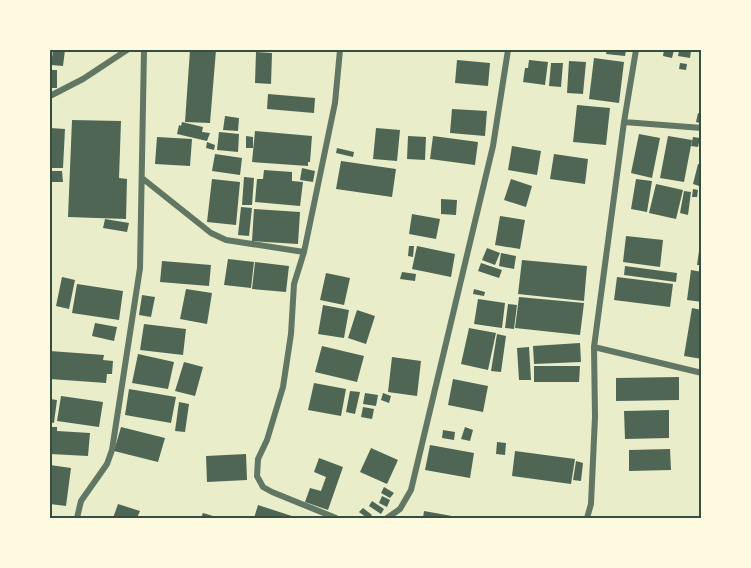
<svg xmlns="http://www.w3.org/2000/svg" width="751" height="568" font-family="Inter,sans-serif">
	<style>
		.building { fill: #4f6655 }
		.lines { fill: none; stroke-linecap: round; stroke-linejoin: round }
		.minor { stroke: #617663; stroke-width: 6 }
		.neatline { fill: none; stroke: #344e41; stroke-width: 2 }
	</style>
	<rect width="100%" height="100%" fill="#e9edc9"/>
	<path class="building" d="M53 50H65L63 66 51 65Z
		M190 50H216L210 123 185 122Z
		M607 50H626L625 56 606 54Z
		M664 50H674L672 58 663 56Z
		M679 50 691 51 690 58 678 56Z
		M256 52 272 53 271 84 255 83Z
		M594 58 624 62 619 103 589 99Z
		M457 60 490 63 488 86 455 83Z
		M529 60 548 62 545 85 523 82 525 68H528Z
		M569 61 586 62 583 94 567 93Z
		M551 63H563L561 87 549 86Z
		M680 63 687 64 686 70 679 69Z
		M50 70H57V88H50Z
		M268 94 315 98 314 113 267 109Z
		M577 105 610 108 606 145 573 142Z
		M452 109 487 111 485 136 450 133Z
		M698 113 702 114 700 123 696 122Z
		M225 116 239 118 238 131 223 130Z
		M72 120 121 121 119 178 127 179 126 219 68 217Z
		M182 122 203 127 202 132 210 133 207 141 177 134 179 125 181 126Z
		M50 128 65 129 63 168H50Z
		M376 128 400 130 397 161 373 159Z
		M255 131 312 136 310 162H308V166L252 162Z
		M219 132 239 134 238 152 217 150Z
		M639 134 660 138 652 178 631 173Z
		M246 136 253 137V148H246Z
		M408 136 426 137 425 160 407 159Z
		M433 136 478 142 475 165 430 159Z
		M668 136 692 140 684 182 660 178Z
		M157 137 192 139 190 166 155 164Z
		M693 137 700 138 698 147 691 146Z
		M207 142 215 145 214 150 206 148Z
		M512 146 541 151 537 175 508 170Z
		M337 148 354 152 353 157 336 153Z
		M215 154 242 158 240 175 212 171Z
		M554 154 588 159 585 184 550 179Z
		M341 161 396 169 392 197 336 189Z
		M698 164 702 165V187L693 184Z
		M302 168 315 171 313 182 300 180Z
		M264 170 292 172V181L303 182 300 206 255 202 257 179H263Z
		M50 171H62L63 182H50Z
		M244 177 254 178 252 205H242Z
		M212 179 240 182 236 225 207 222Z
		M511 179 532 186 526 207 504 200Z
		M636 179 652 181 647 212 631 209Z
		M656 184 683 190 676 219 649 213Z
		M693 189 698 190 697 197H692Z
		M684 191 691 192 688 215 680 213Z
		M441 199 457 200 456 215 441 214Z
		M241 207 252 208 249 236 238 235Z
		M254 209 300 212 298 244 252 241Z
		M412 214 440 219 436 239 409 234Z
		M500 216 525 220 520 249 495 245Z
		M105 219 129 223 127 232 103 228Z
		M626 236 663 240 660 267 623 262Z
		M700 244H702V265H697Z
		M409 246H414L413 257 408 256Z
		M417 246 455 254 451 277 412 269Z
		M487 248 500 253 495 265 482 260Z
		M501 253 516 256 514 269 499 266Z
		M228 259 254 262 251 288 224 285Z
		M522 260 587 266 584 301 518 294Z
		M162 261 211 265 209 286 160 282Z
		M255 262 289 266 286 292 252 289Z
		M481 263 502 270 499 278 478 271Z
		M625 266 677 273 676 282 624 275Z
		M691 270 702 272V302L687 300Z
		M402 272 416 274 415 281 400 279Z
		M326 273 350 278 344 305 320 300Z
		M62 277 75 280 69 309 56 306Z
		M617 277 673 284 670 307 614 300Z
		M77 284 123 291 119 320 72 313Z
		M186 289 212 293 207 324 180 319Z
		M474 289 485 292 484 296 473 294Z
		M142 295 155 297 151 317 139 315Z
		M519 297 584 303 580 335 515 328Z
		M478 299 505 303 502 328 474 324Z
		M508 304 517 305 514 329 505 328Z
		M323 305 349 310 344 338 318 334Z
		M692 308 702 310V359L684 356Z
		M357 310 375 316 366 344 348 338Z
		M95 323 117 327 114 341 92 336Z
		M144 324 186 329 183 355 140 350Z
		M469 328 496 333 488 370 461 364Z
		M497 334 506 336 501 372 491 371Z
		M580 343 581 362 534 364 533 346Z
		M322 346 364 356 357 382 315 372Z
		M529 347 531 380H519L517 348Z
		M50 351 104 355 103 360 113 361 112 374H107L106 383 50 379Z
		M138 354 174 362 168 389 132 383Z
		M392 357 421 361 417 396 388 392Z
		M184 362 203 367 195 396 175 391Z
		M534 366H580L579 382H534Z
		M679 377V400L616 401V378Z
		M453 379 488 386 483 412 448 405Z
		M314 383 346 389 341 416 308 410Z
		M129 389 176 397 171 423 125 415Z
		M350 391 360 392 355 414 346 412Z
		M365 393 378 395 376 406 363 404Z
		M383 393 391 396 389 403 381 400Z
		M61 396 103 402 99 427 57 421Z
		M50 399 57 400 54 423 50 422Z
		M179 402 189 404 185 432 175 431Z
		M363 407 374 409 372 419 361 417Z
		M669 410V438L625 439 624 411Z
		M50 427H57V431L90 433 88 456 50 454Z
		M121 427 165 438 158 462 114 451Z
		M465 427 473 430 470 441 461 439Z
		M443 430 455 432 454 440 442 438Z
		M497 442 506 443 505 455 496 454Z
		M430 445 474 453 470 478 425 470Z
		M371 448 398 460 387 484 360 472Z
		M670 449 671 470 629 471V450Z
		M515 451 575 459 571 484 512 476Z
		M246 454 247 480 207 482 206 456Z
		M319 458 343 467 328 510 305 502 310 488 321 491 326 477 314 472Z
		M576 461 583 463 581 481 573 480Z
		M50 465 71 468 66 506 50 504Z
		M384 487 394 493 390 498 381 493Z
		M382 496 390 500 387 507 379 503Z
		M372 501 384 509 381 514 369 506Z
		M118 504 140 511 137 518H113Z
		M258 505 298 518H254Z
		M363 508 372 515 369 518H367L359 512Z
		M424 511 452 516 451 518H423Z
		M203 513 220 518H201Z"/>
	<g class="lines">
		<path class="minor" d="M50 96 83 79 127 50
			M624 122 702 128
			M142 178 211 233 226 240 304 252
			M594 347 702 373
			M77 518 81 501 107 464 112 450 140 268 144 50
			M336 518 272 492 263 487 257 476 258 459 267 440 283 387 291 334 294 284 304 252 335 103 340 50
			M387 518 400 509 411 490 493 146 508 50
			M587 518 591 504 595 417 594 347 624 122 636 50"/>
	</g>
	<rect width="751" height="568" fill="none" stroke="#fefae0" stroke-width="102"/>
	<rect x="51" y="51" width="649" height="466" class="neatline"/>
</svg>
